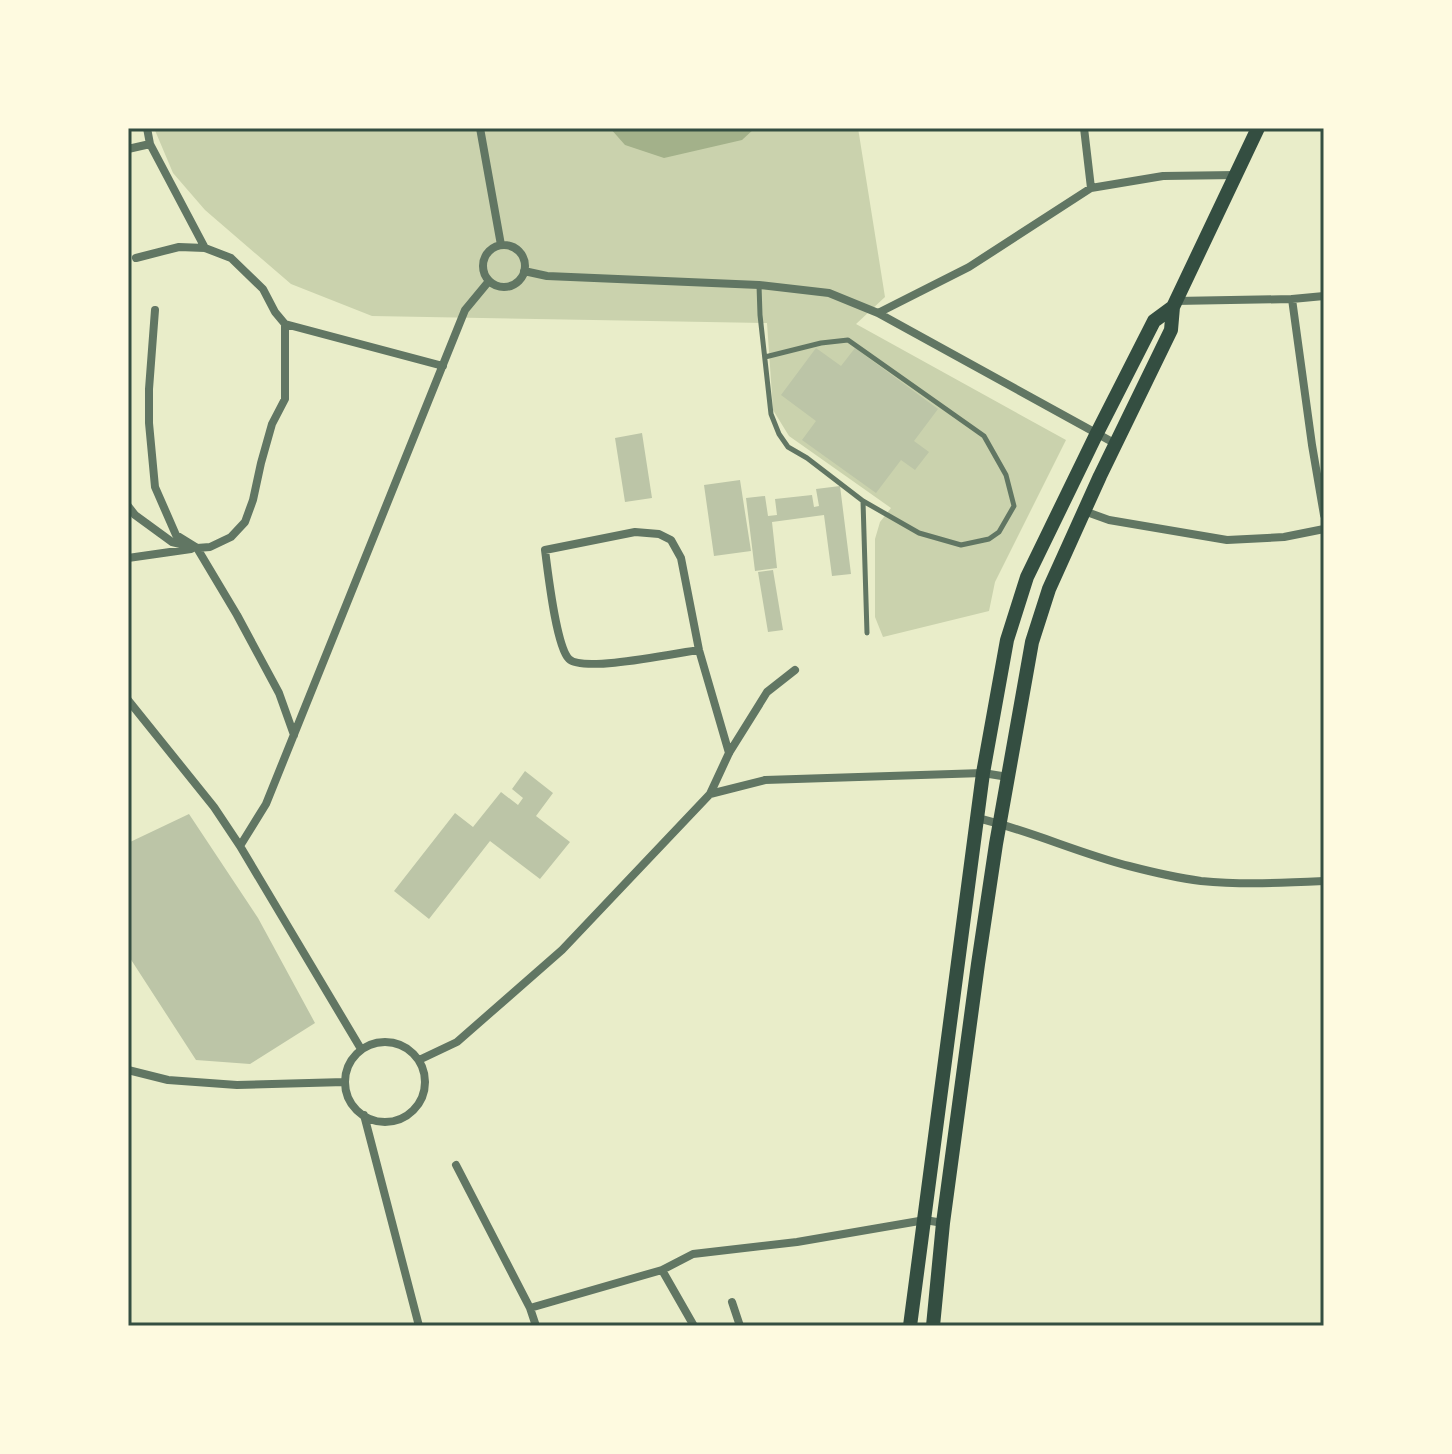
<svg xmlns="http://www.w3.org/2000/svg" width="1452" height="1454" font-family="Signika,sans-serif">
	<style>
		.green { fill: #cad2ad }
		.water { fill: #a3b18a }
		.building { fill: #bcc5a7 }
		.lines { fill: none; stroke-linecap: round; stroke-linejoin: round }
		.service { stroke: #617663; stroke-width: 5 }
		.minor { stroke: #617663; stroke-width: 8 }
		.primary { stroke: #344e41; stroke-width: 14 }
		.neatline { fill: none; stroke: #344e41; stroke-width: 3 }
	</style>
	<rect width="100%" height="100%" fill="#e9edc9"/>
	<path class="green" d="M154 128H858L885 297 856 324 1066 440 995 582 989 611 883 637 875 617V539L880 522 891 508 789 436 773 410 767 323 372 316 291 284 205 210 173 173Z"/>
	<path class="water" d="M610 128H755L742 140 664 158 625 145Z"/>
	<path class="building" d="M816 348 841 366 855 348 938 409 914 441 929 452 915 470 901 460 876 493 802 440 816 421 781 395Z
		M642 433 652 498 625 502 615 438Z
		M740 480 751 551 714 556 704 485Z
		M840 486 851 574 832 576 824 515 772 522 777 568 755 571 746 498 765 496 768 516 777 515 775 499 812 495 814 507 819 506 816 489Z
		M773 570 783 630 768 632 758 572Z
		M525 771 553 793 536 816 570 842 540 879 490 841 429 919 394 891 455 813 473 827 501 792 518 805 523 798 512 789Z
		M189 814 258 918 315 1023 250 1064 196 1060 128 955V843Z"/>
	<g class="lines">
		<path class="service" d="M759 285 760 315 771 414 779 434 788 447 807 458 863 501 867 633
			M765 357 821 343 848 340 984 436 1006 475 1014 506 999 532 989 539 961 545 919 533 863 501"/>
		<path class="minor" d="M147 128 150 144 205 248
			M480 128 501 245
			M1084 128 1091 188
			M128 149 150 144
			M483 266a21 21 0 1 1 42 0a21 21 0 1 1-42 0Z
			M524 271 547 276 759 285 829 293 878 313 1116 444
			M1292 299 1312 445 1324 515
			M1175 301 1292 299 1324 296
			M155 310 149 389V423L155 487 176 535 197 548 237 615 279 693 294 735
			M878 313 969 267 1091 188 1163 176 1236 175
			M285 324 443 366
			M128 506 135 515 172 542 197 548 210 547 231 537 245 522 253 500 261 463 272 424 285 399V324L275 312 263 289 231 258 205 248 179 247 136 258
			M1084 511 1109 520 1227 540 1284 537 1324 529
			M128 558 191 549
			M699 650C676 653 583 673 569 659 556 646 548 572 545 550L635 532 659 534 671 540 681 558 699 650 729 753
			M128 700 214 807 240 846
			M710 794 729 753 767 692 795 670
			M977 818C1029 830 1078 853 1129 866 1152 872 1178 878 1201 881 1242 885 1283 883 1324 881
			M345 1082a40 40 0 1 1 80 0a40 40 0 1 1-80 0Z
			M361 1049 240 846 266 804 465 310 489 281
			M419 1060 457 1042 562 950 710 794 765 780 983 773 1008 777
			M128 1070 168 1080 237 1085 345 1082
			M364 1115 419 1326
			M456 1165 530 1308 536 1326
			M662 1270 694 1326
			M732 1302 740 1326
			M530 1308 662 1270 693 1254 797 1242 925 1220 943 1223"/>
		<path class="primary" d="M910 1326 983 773 1007 640 1027 577 1096 435 1154 321 1173 307 1258 128
			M933 1326 943 1223 978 964 996 844 1032 642 1049 589 1100 476 1171 330 1173 307"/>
	</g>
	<rect width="1452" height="1454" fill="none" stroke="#fefae0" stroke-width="260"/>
	<rect x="130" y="130" width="1192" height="1194" class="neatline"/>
</svg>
